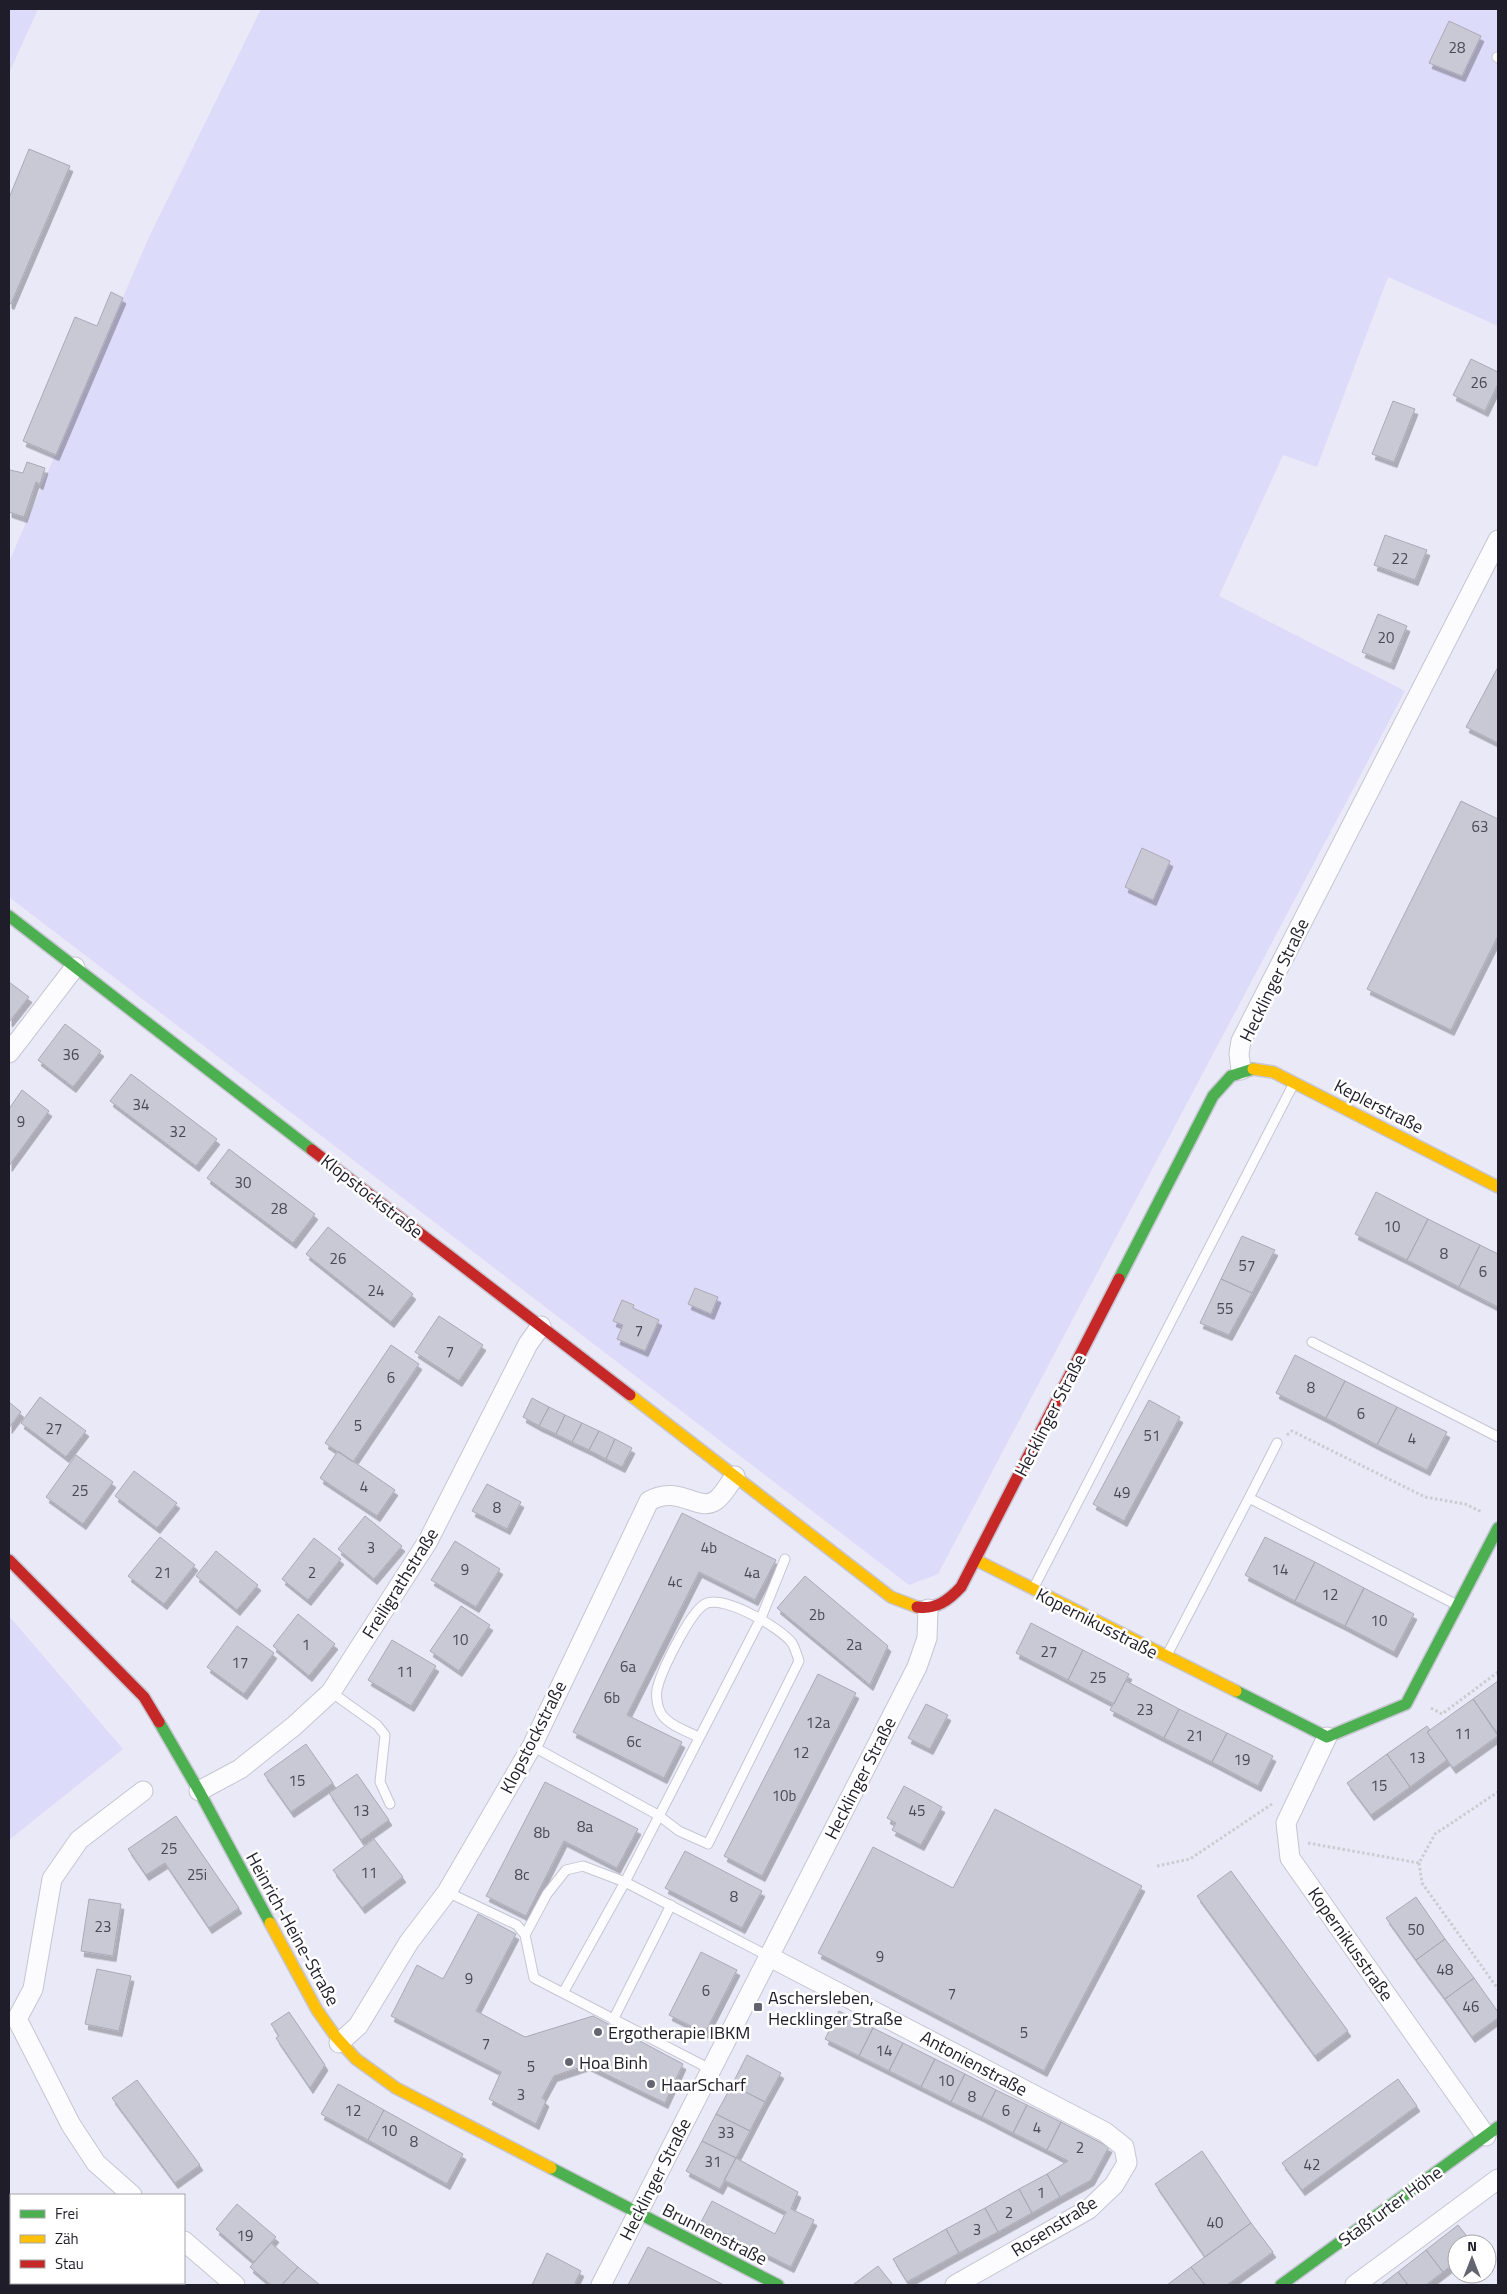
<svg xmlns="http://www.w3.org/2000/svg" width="1507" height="2294" font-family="'Titillium Web',sans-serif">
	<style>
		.green { fill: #dcdbf9 }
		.building { fill: #c9c8d5; stroke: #aaa9b6; filter: url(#shadow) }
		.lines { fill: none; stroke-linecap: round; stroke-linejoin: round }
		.lane-casing { stroke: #c6c5d2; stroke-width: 11 }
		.street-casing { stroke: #c6c5d2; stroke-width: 21 }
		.fast-casing { stroke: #c6c5d2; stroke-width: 14 }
		.slow-casing { stroke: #c6c5d2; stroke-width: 14 }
		.jam-casing { stroke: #c6c5d2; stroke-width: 14 }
		.path { stroke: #cbcbd0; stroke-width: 3; stroke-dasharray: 2.5 2.5; stroke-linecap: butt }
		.lane { stroke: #fcfcfe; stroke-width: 9 }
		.street { stroke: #fcfcfe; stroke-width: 19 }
		.fast { stroke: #4caf50; stroke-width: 11 }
		.slow { stroke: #ffc107; stroke-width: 11 }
		.jam { stroke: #c62828; stroke-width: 11 }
		.poi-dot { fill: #656471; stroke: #fff; stroke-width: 2 }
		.labels { text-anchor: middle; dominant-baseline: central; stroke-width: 5; stroke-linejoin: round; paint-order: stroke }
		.number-label { font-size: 15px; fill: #494854 }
		.street-label { font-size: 18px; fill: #1e1d29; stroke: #fff }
		.poi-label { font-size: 18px; fill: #1e1d29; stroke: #fff; text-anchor: start }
	</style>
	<defs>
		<filter id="shadow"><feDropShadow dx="3" dy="5.5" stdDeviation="0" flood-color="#0004"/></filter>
	</defs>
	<rect width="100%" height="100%" fill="#eae9f8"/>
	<path class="green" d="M9 9H38L9 73Z
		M261 9H1498V326L1388 277 1317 467 1283 455 1219 596 1405 691 938 1574 909 1585 9 897V562L149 237Z
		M9 1616 123 1749 9 1840Z"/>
	<path class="building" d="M1449 21 1481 36 1462 76 1429 63Z
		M29 149 70 166 11 304 9 303V198Z
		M111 292 123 298 56 455 23 441 75 317 97 326Z
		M1471 359 1498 372V384L1485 411 1453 395Z
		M1393 401 1415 409 1394 462 1372 454Z
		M27 462 45 468 40 484 36 482 24 517 9 512V473L10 470 23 473Z
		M1385 535 1427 550 1415 580 1374 565Z
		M1378 614 1407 626 1391 664 1362 652Z
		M1498 667V743L1466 727Z
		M1461 801 1498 819V936L1451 1030 1367 989Z
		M1142 848 1170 861 1153 900 1125 887Z
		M9 982 29 997 10 1021H9Z
		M65 1024 101 1051 73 1087 38 1060Z
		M131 1074 217 1139 196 1166 110 1101Z
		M22 1090 49 1111 9 1166V1109Z
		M229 1149 315 1214 293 1243 207 1178Z
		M1376 1192 1428 1219 1407 1260 1355 1234Z
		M1428 1219 1480 1245 1459 1287 1407 1260Z
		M328 1227 413 1294 391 1322 306 1254Z
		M1242 1236 1275 1250 1252 1293 1221 1279Z
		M1480 1245 1498 1254V1307L1459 1287Z
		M1221 1279 1252 1293 1229 1335 1200 1323Z
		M695 1288 718 1297 711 1314 688 1304Z
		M622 1300 634 1305 633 1308 659 1320 645 1351 617 1339 623 1325 613 1321Z
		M439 1316 483 1345 459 1381 415 1352Z
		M391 1345 419 1364 353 1462 325 1443Z
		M1295 1355 1345 1381 1326 1418 1276 1393Z
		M1345 1381 1397 1407 1377 1445 1326 1418Z
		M40 1397 86 1431 66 1457 21 1423Z
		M532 1398 549 1407 539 1426 523 1417Z
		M1149 1400 1180 1417 1124 1521 1093 1504Z
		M9 1402 21 1412 9 1428Z
		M549 1407 565 1415 556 1434 539 1426Z
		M1397 1407 1447 1432 1427 1470 1377 1445Z
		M565 1415 582 1423 572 1442 556 1434Z
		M582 1423 599 1431 589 1450 572 1442Z
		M599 1431 615 1439 606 1459 589 1450Z
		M615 1439 632 1448 622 1467 606 1459Z
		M338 1451 395 1490 377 1516 320 1478Z
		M76 1455 113 1482 83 1524 46 1497Z
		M134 1471 177 1503 157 1528 115 1496Z
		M487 1484 521 1502 507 1529 472 1511Z
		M682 1513 776 1560 755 1600 699 1572 627 1715 682 1742 664 1778 573 1732Z
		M365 1516 402 1546 374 1579 338 1549Z
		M160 1537 195 1565 164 1604 128 1576Z
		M1265 1537 1315 1562 1295 1601 1245 1575Z
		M314 1538 341 1559 308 1600 282 1579Z
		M455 1541 500 1569 476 1607 431 1580Z
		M216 1551 258 1585 237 1610 196 1576Z
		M1315 1562 1364 1588 1345 1626 1295 1601Z
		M805 1576 888 1646 870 1685 777 1608Z
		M1364 1588 1414 1614 1394 1652 1345 1626Z
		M461 1606 490 1625 459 1671 430 1651Z
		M298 1614 335 1644 309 1676 273 1646Z
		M1031 1623 1083 1650 1068 1680 1016 1653Z
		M237 1626 274 1653 244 1694 207 1667Z
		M392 1640 436 1666 411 1706 368 1680Z
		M1083 1650 1129 1674 1114 1704 1068 1680Z
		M818 1674 856 1693 762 1876 724 1856Z
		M1126 1681 1179 1709 1164 1738 1110 1710Z
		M1498 1681V1734L1473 1699Z
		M1473 1699 1498 1736 1453 1768 1427 1732Z
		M926 1704 948 1715 930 1749 908 1738Z
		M1179 1709 1227 1733 1212 1762 1164 1738Z
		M1427 1726 1430 1730 1427 1732 1447 1760 1410 1787 1387 1754Z
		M1227 1733 1273 1756 1258 1786 1212 1762Z
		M306 1744 333 1783 291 1812 264 1774Z
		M1387 1754 1410 1787 1371 1815 1347 1783Z
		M357 1774 389 1820 361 1840 329 1793Z
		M545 1782 638 1829 617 1868 564 1841 526 1916 486 1896Z
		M904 1786 942 1807 921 1845 892 1830 896 1823 887 1818Z
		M995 1809 1142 1886 1044 2071 818 1953 873 1847 953 1888Z
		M176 1816 239 1908 209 1928 165 1863 146 1875 128 1849Z
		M374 1839 403 1877 362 1908 333 1870Z
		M685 1851 762 1891 742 1928 665 1888Z
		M1231 1871 1348 2031 1315 2056 1197 1896Z
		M1416 1897 1445 1939 1416 1960 1386 1918Z
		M89 1899 121 1904 113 1956 81 1951Z
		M478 1914 516 1934 476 2011 525 2037 593 2016 683 2064 665 2103 587 2065 554 2076 542 2098 546 2101 536 2124 489 2099 501 2072 391 2016 417 1965 443 1979Z
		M1445 1939 1474 1978 1445 1999 1416 1960Z
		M701 1952 737 1970 705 2033 669 2015Z
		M97 1969 131 1976 119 2031 85 2024Z
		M1474 1978 1498 2012V2018L1472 2037 1445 1999Z
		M839 2011 873 2028 859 2056 825 2039Z
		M289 2012 325 2065 310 2088 276 2038 279 2036 271 2024Z
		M873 2028 903 2043 889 2071 859 2056Z
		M903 2043 935 2059 921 2087 889 2071Z
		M747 2055 781 2073 765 2102 732 2085Z
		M935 2059 965 2074 951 2102 921 2087Z
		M965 2074 996 2090 982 2117 951 2102Z
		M1398 2079 1417 2106 1302 2190 1282 2163Z
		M137 2080 200 2165 175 2183 112 2098Z
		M338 2084 384 2110 368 2140 321 2114Z
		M732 2085 765 2102 750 2131 716 2114Z
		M996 2090 1027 2105 1013 2133 982 2117Z
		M1027 2105 1061 2122 1047 2150 1013 2133Z
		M384 2110 463 2154 447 2184 368 2140Z
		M716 2114 750 2131 736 2158 702 2141Z
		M1061 2122 1109 2147 1091 2180 1060 2197 1047 2174 1068 2161 1047 2150Z
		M702 2141 736 2158 720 2189 686 2171Z
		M1202 2151 1251 2223 1205 2257 1155 2184Z
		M736 2158 798 2192 791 2209 814 2220 791 2267 701 2222 712 2201 775 2234 786 2212 724 2180Z
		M1047 2174 1060 2197 1032 2213 1019 2189Z
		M1019 2189 1032 2213 998 2232 985 2208Z
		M237 2204 276 2237 254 2262 216 2229Z
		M985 2208 998 2232 959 2253 946 2229Z
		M1251 2223 1273 2252 1227 2285H1205L1191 2267Z
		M1458 2225 1473 2244H1457V2261L1443 2272 1426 2250Z
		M946 2229 959 2253 907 2282 893 2259Z
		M271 2243 298 2267 282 2285H271L250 2267Z
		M648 2247 724 2285H628Z
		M1426 2250 1443 2272 1426 2285H1408L1398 2272Z
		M547 2253 581 2271 574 2285H532Z
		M878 2266 893 2285H855L854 2284Z
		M298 2267 320 2285H282Z
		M1191 2267 1205 2285H1167Z
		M1398 2272 1408 2285H1381Z
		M129 2283H157L155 2285H127Z"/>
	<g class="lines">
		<defs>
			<path id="lane" d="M1497 57 1498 58
				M1312 1342 1498 1437
				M1249 1498 1277 1443
				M1034 1587 1293 1085
				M1167 1655 1249 1498 1455 1604
				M331 1692 377 1725 385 1735 380 1782 390 1804
				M532 1746 658 1815 679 1831 708 1844 799 1661C797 1655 795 1648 792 1643 781 1628 723 1594 705 1604 690 1612 660 1673 657 1690 656 1695 657 1704 659 1709 664 1724 685 1730 698 1737
				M447 1892 517 1925 525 1935
				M768 1956 625 1882 583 1866 566 1870 547 1894 525 1935 534 1978 563 1993 625 1882 761 1618 785 1559
				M563 1993 710 2069
				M613 2020 671 1905"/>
			<path id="street" d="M9 1053 75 967
				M1241 1070 1239 1054 1241 1041 1498 540
				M1327 1737 1286 1823 1290 1858 1486 2136
				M199 1791 240 1769 294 1726 331 1692 428 1541 528 1344 541 1326
				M768 1956 1105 2132 1124 2147 1127 2163 1114 2185 1089 2209 955 2285
				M339 2043 358 2026 409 1942 447 1892 532 1746 649 1501C679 1484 697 1512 715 1501 723 1496 729 1484 735 1476
				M132 2195 96 2163 71 2125 17 2019 33 1989 52 1879 79 1840 143 1791
				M184 2241 235 2285
				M601 2285 917 1667 927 1638 928 1609
				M1355 2285 1498 2179"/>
			<path id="fast" d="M9 916 312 1150
				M1119 1279 1213 1096 1231 1076 1253 1069
				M1236 1691 1327 1737 1406 1704 1498 1528
				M159 1722 199 1791 270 1923
				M551 2168 778 2285
				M1281 2285 1498 2127"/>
			<path id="slow" d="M1253 1069 1273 1072 1498 1187
				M630 1395 891 1597 917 1607
				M976 1560 1236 1691
				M270 1923 317 2010 336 2037 356 2059 396 2088 551 2168"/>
			<path id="jam" d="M312 1150 630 1395
				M9 1560 144 1697 159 1722
				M917 1607C936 1610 949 1600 961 1587L1119 1279"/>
		</defs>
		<use href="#lane" class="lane-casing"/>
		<use href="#street" class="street-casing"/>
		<use href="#fast" class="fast-casing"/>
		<use href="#slow" class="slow-casing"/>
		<use href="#jam" class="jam-casing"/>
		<path class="path" d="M1287 1435 1292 1431 1425 1497 1465 1504 1482 1512
			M1431 1708 1442 1714 1498 1672
			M1308 1843 1419 1863 1435 1834 1498 1792
			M1419 1863 1422 1883 1498 1989
			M1157 1866 1190 1859 1272 1804"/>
		<use href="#lane" class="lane"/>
		<use href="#street" class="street"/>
		<use href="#fast" class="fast"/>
		<use href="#slow" class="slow"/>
		<use href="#jam" class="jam"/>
	</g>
	<g class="poi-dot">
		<rect x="753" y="2002" width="10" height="10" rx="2.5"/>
		<circle cx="598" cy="2032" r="5"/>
		<circle cx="569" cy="2062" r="5"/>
		<circle cx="651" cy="2084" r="5"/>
	</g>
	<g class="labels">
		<g class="number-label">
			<text x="1457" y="47">28</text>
			<text x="1479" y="382">26</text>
			<text x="1400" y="558">22</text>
			<text x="1386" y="637">20</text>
			<text x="1480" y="826">63</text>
			<text x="71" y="1054">36</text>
			<text x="141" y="1104">34</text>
			<text x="21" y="1121">9</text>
			<text x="178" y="1131">32</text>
			<text x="243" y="1182">30</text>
			<text x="279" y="1208">28</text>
			<text x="1392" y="1226">10</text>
			<text x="1444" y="1253">8</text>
			<text x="338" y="1258">26</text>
			<text x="1247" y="1265">57</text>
			<text x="1483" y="1271">6</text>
			<text x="376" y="1290">24</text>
			<text x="1225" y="1308">55</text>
			<text x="639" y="1330">7</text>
			<text x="450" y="1351">7</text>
			<text x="391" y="1377">6</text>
			<text x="1311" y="1387">8</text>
			<text x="1361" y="1413">6</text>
			<text x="358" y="1425">5</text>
			<text x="54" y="1428">27</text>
			<text x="1152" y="1435">51</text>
			<text x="1412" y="1438">4</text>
			<text x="364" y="1486">4</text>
			<text x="80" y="1490">25</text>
			<text x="1122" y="1492">49</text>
			<text x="497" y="1507">8</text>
			<text x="371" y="1547">3</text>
			<text x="709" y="1547">4b</text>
			<text x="465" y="1569">9</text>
			<text x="1280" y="1569">14</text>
			<text x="163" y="1572">21</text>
			<text x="312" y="1572">2</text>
			<text x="752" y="1572">4a</text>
			<text x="675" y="1581">4c</text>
			<text x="1330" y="1594">12</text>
			<text x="817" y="1614">2b</text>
			<text x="1379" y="1620">10</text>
			<text x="460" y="1639">10</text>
			<text x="306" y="1644">1</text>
			<text x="854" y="1644">2a</text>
			<text x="1049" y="1651">27</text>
			<text x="240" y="1662">17</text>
			<text x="628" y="1666">6a</text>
			<text x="405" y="1671">11</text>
			<text x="1098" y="1677">25</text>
			<text x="612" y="1697">6b</text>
			<text x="1145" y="1709">23</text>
			<text x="818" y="1722">12a</text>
			<text x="1463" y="1733">11</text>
			<text x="1195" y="1735">21</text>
			<text x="634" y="1741">6c</text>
			<text x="801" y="1752">12</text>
			<text x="1417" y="1757">13</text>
			<text x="1242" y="1759">19</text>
			<text x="297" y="1780">15</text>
			<text x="1379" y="1785">15</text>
			<text x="784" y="1795">10b</text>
			<text x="361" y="1810">13</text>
			<text x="917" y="1810">45</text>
			<text x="585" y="1826">8a</text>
			<text x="542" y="1832">8b</text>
			<text x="169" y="1848">25</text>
			<text x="369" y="1872">11</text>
			<text x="197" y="1874">25i</text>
			<text x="522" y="1874">8c</text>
			<text x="734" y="1896">8</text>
			<text x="103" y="1926">23</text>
			<text x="1416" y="1929">50</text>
			<text x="880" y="1956">9</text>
			<text x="1445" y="1969">48</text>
			<text x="469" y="1978">9</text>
			<text x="706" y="1990">6</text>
			<text x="952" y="1993">7</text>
			<text x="1471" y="2006">46</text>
			<text x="1024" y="2032">5</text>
			<text x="486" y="2043">7</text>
			<text x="884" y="2050">14</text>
			<text x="531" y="2066">5</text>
			<text x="946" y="2080">10</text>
			<text x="521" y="2094">3</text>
			<text x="972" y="2096">8</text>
			<text x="353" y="2110">12</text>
			<text x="1006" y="2110">6</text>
			<text x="1037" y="2127">4</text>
			<text x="389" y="2130">10</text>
			<text x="726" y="2132">33</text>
			<text x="414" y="2141">8</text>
			<text x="1080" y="2147">2</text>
			<text x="713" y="2161">31</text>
			<text x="1312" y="2164">42</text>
			<text x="1041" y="2192">1</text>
			<text x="1009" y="2212">2</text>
			<text x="1215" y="2222">40</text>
			<text x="977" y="2229">3</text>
			<text x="245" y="2235">19</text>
		</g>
		<g class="street-label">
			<text transform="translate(1274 980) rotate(-64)">Hecklinger Straße</text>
			<text transform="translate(1379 1106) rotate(27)">Keplerstraße</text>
			<text transform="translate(372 1196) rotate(38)">Klopstockstraße</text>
			<text transform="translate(1050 1415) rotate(-63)">Hecklinger Straße</text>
			<text transform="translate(400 1583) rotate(-58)">Freiligrathstraße</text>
			<text transform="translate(1097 1623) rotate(27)">Kopernikusstraße</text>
			<text transform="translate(533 1737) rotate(-63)">Klopstockstraße</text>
			<text transform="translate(860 1778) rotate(-63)">Hecklinger Straße</text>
			<text transform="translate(293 1929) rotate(61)">Heinrich-Heine-Straße</text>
			<text transform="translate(1351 1944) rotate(55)">Kopernikusstraße</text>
			<text transform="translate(974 2063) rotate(28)">Antonienstraße</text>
			<text transform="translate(655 2179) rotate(-63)">Hecklinger Straße</text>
			<text transform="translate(1390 2206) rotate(-36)">Staßfurter Höhe</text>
			<text transform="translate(1054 2226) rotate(-32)">Rosenstraße</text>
			<text transform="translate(715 2234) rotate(27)">Brunnenstraße</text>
		</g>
		<g class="poi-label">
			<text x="768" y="1997">Aschersleben,<tspan x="768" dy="21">Hecklinger Straße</tspan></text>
			<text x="608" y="2032">Ergotherapie IBKM</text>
			<text x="579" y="2062">Hoa Binh</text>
			<text x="661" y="2084">HaarScharf</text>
		</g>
	</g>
	<rect width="1507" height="2294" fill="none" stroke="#1e1d29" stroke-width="20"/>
	<rect x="10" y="2194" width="175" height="90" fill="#ffffff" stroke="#a5a5a9"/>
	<rect x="20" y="2210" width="25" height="8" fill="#4caf50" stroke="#a5a5a9"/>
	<text x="55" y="2219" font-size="15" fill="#1e1d29">Frei</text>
	<rect x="20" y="2235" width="25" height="8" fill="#ffc107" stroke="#a5a5a9"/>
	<text x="55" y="2244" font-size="15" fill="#1e1d29">Zäh</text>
	<rect x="20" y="2260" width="25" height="8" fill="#c62828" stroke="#a5a5a9"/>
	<text x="55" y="2269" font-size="15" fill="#1e1d29">Stau</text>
	<g transform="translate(1472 2259)"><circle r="24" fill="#ffffff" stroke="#a5a5a9"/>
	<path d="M0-4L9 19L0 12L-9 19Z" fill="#656471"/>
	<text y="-8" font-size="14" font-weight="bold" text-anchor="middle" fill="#1e1d29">N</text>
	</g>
</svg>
